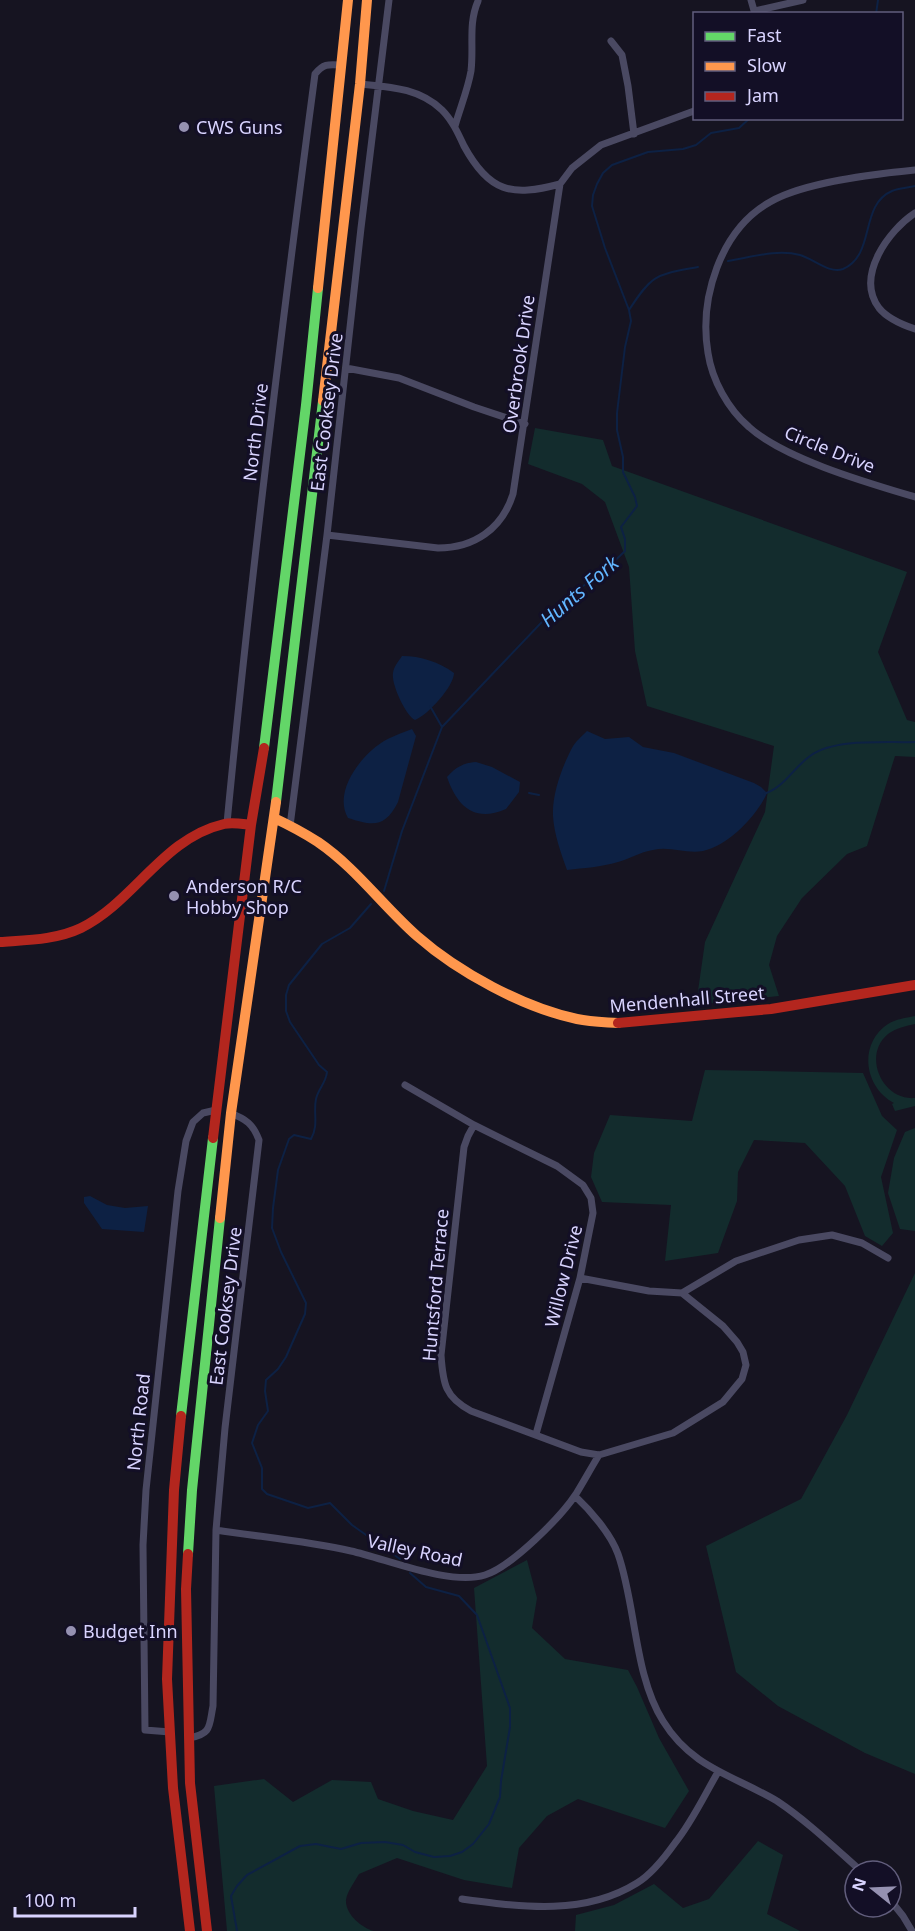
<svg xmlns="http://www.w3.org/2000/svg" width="915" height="1931" font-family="'Noto Sans',sans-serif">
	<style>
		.green { fill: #132c2d }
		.water { fill: #0d2144 }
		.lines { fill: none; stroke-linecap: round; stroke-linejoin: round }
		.stream { stroke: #0d2144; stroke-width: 2 }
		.street { stroke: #4a4962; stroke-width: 7 }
		.fast { stroke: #63d668; stroke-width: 10 }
		.slow { stroke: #ff974d; stroke-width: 10 }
		.jam { stroke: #b3261e; stroke-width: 10 }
		.poi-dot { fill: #9591b1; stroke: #130f26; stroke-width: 2 }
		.labels { text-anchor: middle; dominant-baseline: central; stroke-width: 6; stroke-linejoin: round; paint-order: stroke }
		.poi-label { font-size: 18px; fill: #d9d4ff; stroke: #130f26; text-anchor: start }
		.street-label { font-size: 18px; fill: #d9d4ff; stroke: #130f26 }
		.water-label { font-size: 20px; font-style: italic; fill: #62b6ff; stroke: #130f26 }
	</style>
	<rect width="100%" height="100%" fill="#161421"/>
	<path class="green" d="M535 428 603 440 612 466 907 572 878 652 907 720 915 722V757L895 756 867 846 847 854 802 898 777 936 769 965 779 996 696 1005 705 942 765 812 774 746 647 706 635 651 629 567 605 502 582 484 528 464Z
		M915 1016V1024C906 1026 896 1028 888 1034 862 1055 882 1101 915 1098V1106L895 1111 892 1104 894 1103C864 1087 858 1044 888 1024 896 1019 905 1018 915 1016Z
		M705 1070 863 1073 882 1116 897 1130 881 1177 893 1233 882 1246 865 1236 845 1186 805 1143 754 1140 738 1172 737 1201 718 1253 665 1261 671 1205 602 1202 591 1177 594 1153 610 1115 692 1121Z
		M915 1128V1231L900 1229 888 1193 894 1158 905 1132Z
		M915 1273V1774L865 1753 778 1706 736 1672 706 1546 801 1499 847 1415Z
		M527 1560 537 1598 532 1628 565 1659 628 1670 637 1687 659 1738 689 1791 665 1828 578 1799 547 1816 519 1848 512 1888 464 1880 397 1858 359 1874C355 1881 347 1892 346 1900 345 1914 362 1928 374 1931H227L214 1786 264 1779 293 1802 332 1780 371 1782 378 1799 413 1811 453 1820 487 1766 474 1588Z
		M758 1841 783 1855 767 1914 800 1931H575L576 1915 614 1905 654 1884 683 1908 709 1899Z"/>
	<path class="water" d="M402 656C421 656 439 662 454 673 454 686 428 715 415 720 406 716 391 684 393 673 394 666 398 662 402 656Z
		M412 729 416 736 398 802C385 828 373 826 348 818 333 792 360 757 381 743 390 737 402 733 412 729Z
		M587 731 605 739 629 737 643 747 674 753 754 783 761 787 767 793C757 816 728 846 703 851 686 854 670 846 653 850 640 852 629 859 618 862 601 867 584 868 567 870 561 853 554 834 553 816 552 794 562 767 572 748 575 742 582 736 587 731Z
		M476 762 492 767 520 782 519 792 506 809C474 823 457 806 447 777 456 767 463 763 476 762Z
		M90 1196 107 1205 125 1208 148 1206 144 1232 102 1229 84 1203V1197Z"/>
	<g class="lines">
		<path class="stream" d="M876 14 878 0
			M728 261C752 257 777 249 800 255 814 259 829 274 843 269 876 255 859 205 892 191 899 188 908 188 915 186
			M629 310C653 273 656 275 698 267
			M430 706 442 727
			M529 793 539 795
			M764 794C785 787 793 768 810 756 835 738 885 743 915 742
			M384 891 402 831 442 727 560 603 605 570 625 551V539L621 527 637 506 635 497 623 472V457L617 430V413L625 347 631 321 629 310 605 248 592 206 593 195 597 184 603 173 612 165 648 152 683 149 696 145 711 133 739 128 750 118
			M371 904 350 928 322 944 289 985 286 995V1011L290 1022 319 1065 327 1072C326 1083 318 1089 316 1099 313 1113 319 1125 311 1139L294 1135 289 1139 278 1170 273 1208 272 1228 281 1252 306 1303 305 1314 286 1357 278 1369 266 1380 265 1391 268 1411 258 1425 252 1443 262 1468V1489L267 1494 308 1508 330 1503 352 1525 400 1559
			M237 1931 231 1896 237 1886 247 1875 300 1846 316 1844 341 1849 361 1843 385 1842 403 1845 415 1852 434 1857 450 1856 462 1852 473 1844 489 1824 500 1797 501 1781 510 1727V1708L477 1615 459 1596 426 1587 410 1573"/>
		<path class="street" d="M751 0 755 14
			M755 11 803 0
			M611 41 622 55 628 86 634 134
			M360 84C390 87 419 88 442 110 452 120 458 133 464 146 489 192 511 197 560 184
			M455 126C460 108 468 89 471 71 474 46 468 24 478 1
			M915 170C875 174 804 182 770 202 720 230 699 299 708 353 712 380 728 409 749 427 784 459 868 483 915 497
			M915 213C889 230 855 276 879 308 887 318 903 325 915 329
			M346 368 399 378 474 407 525 424
			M327 535 438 548C474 548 502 529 513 494L560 184 572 168 601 145 694 111
			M227 823C251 573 282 323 315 74 323 64 328 64 340 65
			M290 826 327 535 361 228 389 0
			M405 1085 474 1125 557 1166 583 1185 591 1198 593 1213 580 1278 536 1434
			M474 1125 468 1136 464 1147 441 1355C443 1384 445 1397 471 1411L581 1452 599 1455 673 1433 723 1402 742 1379 746 1365 743 1352 737 1342 723 1326 682 1293
			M580 1278 649 1291 682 1293
			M682 1293 736 1261 799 1240 832 1235 862 1243 888 1258
			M575 1496C590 1510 611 1534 618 1554 636 1605 634 1675 663 1721 692 1768 733 1775 777 1801 807 1821 834 1847 861 1871
			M216 1530C261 1537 307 1541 351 1551 387 1559 450 1586 485 1575 511 1567 561 1517 576 1494 584 1481 591 1468 599 1455
			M170 1732 145 1730 143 1545 146 1490 178 1191 186 1141 193 1122 203 1113 216 1110
			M189 1738C212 1734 209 1726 213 1706L216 1530 225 1428 259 1140C253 1124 246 1119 230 1113
			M462 1899C522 1907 584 1916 637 1883 652 1874 665 1857 675 1843 692 1822 704 1796 718 1772
			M891 1901 903 1916 912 1931"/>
		<path class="fast" d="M264 748 306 405 318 288
			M276 802 323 401
			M181 1416 213 1138
			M188 1554 192 1490 220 1218"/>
		<path class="slow" d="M318 288 348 0
			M323 401 360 84 367 0
			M274 818C289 825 304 833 318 842 356 868 383 906 417 936 458 972 524 1008 577 1019 591 1022 604 1022 618 1023
			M220 1218 231 1113 276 802"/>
		<path class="jam" d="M0 942C26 940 56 940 81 928 134 902 163 838 224 824 233 822 242 824 251 825
			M618 1023 771 1009 915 985
			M213 1138 251 825 264 748
			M181 1416 174 1490 167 1679 173 1788 190 1931
			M188 1554 186 1589 190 1783 207 1931"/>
	</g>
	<g class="poi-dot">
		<circle cx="184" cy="127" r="6"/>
		<circle cx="174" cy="896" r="6"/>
		<circle cx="71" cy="1631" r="6"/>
	</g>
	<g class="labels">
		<g class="poi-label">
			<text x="196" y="127">CWS Guns</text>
			<text x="186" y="886">Anderson R/C<tspan x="186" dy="21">Hobby Shop</tspan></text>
			<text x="83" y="1631">Budget Inn</text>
		</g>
		<g class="street-label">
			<text transform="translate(518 364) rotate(-82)">Overbrook Drive</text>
			<text transform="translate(326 412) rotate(-83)">East Cooksey Drive</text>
			<text transform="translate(255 432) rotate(-83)">North Drive</text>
			<text transform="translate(830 449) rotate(22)">Circle Drive</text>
			<text transform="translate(687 999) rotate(-5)">Mendenhall Street</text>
			<text transform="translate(563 1276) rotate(-76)">Willow Drive</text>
			<text transform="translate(435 1285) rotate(-85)">Huntsford Terrace</text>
			<text transform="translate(225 1306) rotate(-83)">East Cooksey Drive</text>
			<text transform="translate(138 1422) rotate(-84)">North Road</text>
			<text transform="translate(415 1550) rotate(12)">Valley Road</text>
		</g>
		<g class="water-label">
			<text transform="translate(579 591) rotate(-41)">Hunts Fork</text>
		</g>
	</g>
	<rect x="693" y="12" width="210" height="108" fill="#130f26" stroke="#625e7d" stroke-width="1.5"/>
	<rect x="705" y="32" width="30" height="9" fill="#63d668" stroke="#625e7d" stroke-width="1.5"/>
	<text x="747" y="42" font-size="18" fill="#d9d4ff">Fast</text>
	<rect x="705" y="62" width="30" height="9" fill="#ff974d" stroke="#625e7d" stroke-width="1.5"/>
	<text x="747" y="72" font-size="18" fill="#d9d4ff">Slow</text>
	<rect x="705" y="92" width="30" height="9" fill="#b3261e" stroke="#625e7d" stroke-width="1.5"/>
	<text x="747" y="102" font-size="18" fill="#d9d4ff">Jam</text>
	<g transform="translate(873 1889) rotate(288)"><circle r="28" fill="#130f26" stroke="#625e7d" stroke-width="1.5"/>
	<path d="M0-4.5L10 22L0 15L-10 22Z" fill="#9591b1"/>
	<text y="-9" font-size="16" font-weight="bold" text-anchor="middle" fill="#d9d4ff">N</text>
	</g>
	<path d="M15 1907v9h120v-9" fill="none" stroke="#d9d4ff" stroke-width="3"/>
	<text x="24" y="1907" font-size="18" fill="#d9d4ff" stroke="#130f26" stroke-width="4.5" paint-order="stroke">100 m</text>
</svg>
